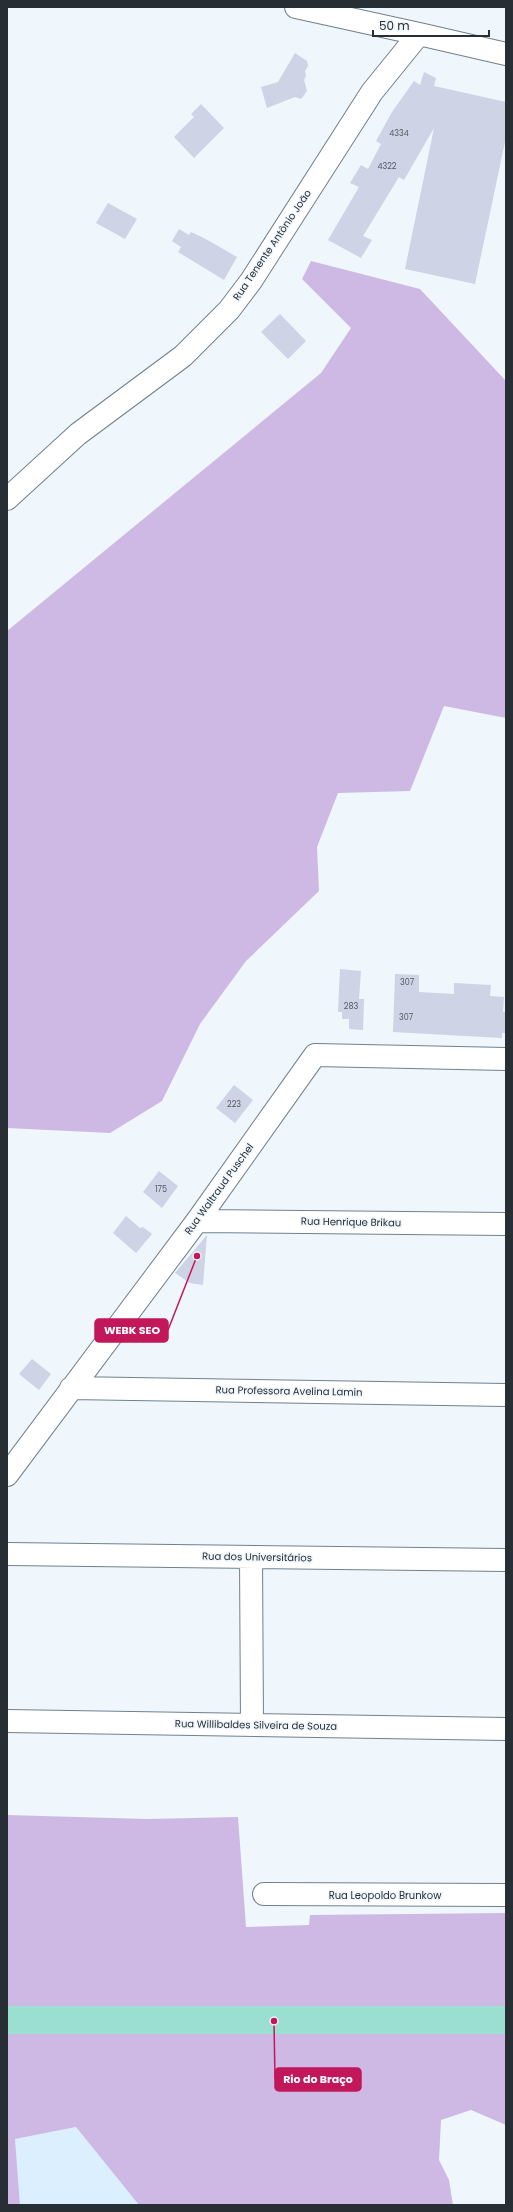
<svg xmlns="http://www.w3.org/2000/svg" width="513" height="2212" font-family="Poppins,sans-serif">
	<style>
		.built { fill: #dceffe }
		.green { fill: #ceb9e5 }
		.lines { fill: none; stroke-linecap: round; stroke-linejoin: round }
		.river { stroke: #9bdfd0; stroke-width: 28 }
		.building { fill: #ced3e5 }
		.minor-casing { stroke: #71808d; stroke-width: 24 }
		.minor { stroke: #fff; stroke-width: 22 }
		.labels { text-anchor: middle; dominant-baseline: central; stroke-width: 3; stroke-linejoin: round; paint-order: stroke }
		.number-label { font-size: 8px; fill: #525860 }
		.street-label { font-size: 10px; fill: #282f34; stroke: #eff6fc }
		.leader { fill: none; stroke: #c2185b; stroke-width: 1.5 }
		.callout-dot { fill: #c2185b; stroke: #eff6fc; stroke-width: 1.5 }
		.callout { fill: #c2185b; stroke: #c2185b; stroke-width: 1.5 }
		.callout-label { font-size: 11px; text-anchor: middle; font-weight: bold; fill: #fff }
	</style>
	<rect width="100%" height="100%" fill="#eff6fc"/>
	<path class="built" d="M76 2127 139 2205H20L15 2139Z"/>
	<path class="green" d="M311 261 420 289 506 381V718L444 706 410 791 338 793 317 847 319 891 246 961 200 1024 162 1101 110 1133 7 1128V631L321 373 351 328 302 279Z
		M7 1815 147 1819 238 1817 246 1927 309 1925 310 1915 506 1913V2125L471 2110 441 2120 439 2160 449 2180 453 2205H139L76 2127 15 2139 20 2205H7Z"/>
	<g class="lines">
		<path class="river" d="M7 2020H506"/>
	</g>
	<path class="building" d="M295 53 307 61 308 66 305 71 306 76 304 80 307 91 301 99 295 97 267 108 261 87 278 82Z
		M424 72 436 78 434 86 506 102V137L475 284 405 269 434 128 404 180 399 177 363 236 372 240 361 258 328 240 359 187 350 183 361 165 368 169 381 144 376 141 392 112 414 81 420 85Z
		M201 104 224 128 194 158 174 137 194 117 191 114Z
		M108 203 137 219 125 239 96 223Z
		M179 229 189 235 191 232 204 238 237 257 224 280 178 252 181 247 172 241Z
		M280 314 306 341 288 359 261 332Z
		M340 969 361 971 359 999H364L363 1030 349 1029V1019H342V1012H338Z
		M395 974 419 975V992L454 994V983L491 985 490 996 504 997 503 1012H506V1033H502V1038L393 1032Z
		M234 1085 253 1100 235 1123 216 1108Z
		M159 1171 178 1186 162 1208 143 1192Z
		M126 1216 140 1228 143 1227 152 1234 136 1253 113 1233Z
		M207 1235 203 1285 190 1283 175 1273Z
		M32 1359 51 1374 39 1390 19 1374Z"/>
	<g class="lines">
		<defs>
			<path id="minor" d="M296 7 419 34
				M7 499 78 434 183 356 229 310 251 281 372 92 419 34 506 54
				M197 1221 506 1224
				M71 1388 506 1395
				M7 1475 197 1221 315 1055 506 1059
				M7 1554 506 1560
				M251 1557 252 1725
				M7 1721 506 1729
				M264 1894 506 1895"/>
		</defs>
		<use href="#minor" class="minor-casing"/>
		<use href="#minor" class="minor"/>
	</g>
	<g class="labels">
		<g class="number-label">
			<text x="399" y="133">4334</text>
			<text x="387" y="166">4322</text>
			<text x="407" y="982">307</text>
			<text x="351" y="1006">283</text>
			<text x="406" y="1017">307</text>
			<text x="234" y="1104">223</text>
			<text x="161" y="1189">175</text>
		</g>
		<g class="street-label">
			<text transform="translate(272 245) rotate(-56)">Rua Tenente Antônio João</text>
			<text transform="translate(219 1189) rotate(-54)">Rua Waltraud Puschel</text>
			<text transform="translate(351 1222) rotate(1)">Rua Henrique Brikau</text>
			<text transform="translate(289 1391) rotate(1)">Rua Professora Avelina Lamin</text>
			<text transform="translate(257 1557) rotate(1)">Rua dos Universitários</text>
			<text transform="translate(256 1725) rotate(1)">Rua Willibaldes Silveira de Souza</text>
			<text x="385" y="1895">Rua Leopoldo Brunkow</text>
		</g>
	</g>
	<path class="leader" d="M197 1256L168 1330M274 2021L275 2079"/>
	<g class="callout-dot">
		<circle cx="197" cy="1256" r="4"/>
		<circle cx="274" cy="2021" r="4"/>
	</g>
	<g class="callout">
		<rect x="95" y="1319" width="73" height="23" rx="4"/>
		<rect x="275" y="2068" width="86" height="23" rx="4"/>
	</g>
	<g class="callout-label">
		<text x="132" y="1334">WEBK SEO</text>
		<text x="318" y="2083">Rio do Braço</text>
	</g>
	<rect width="513" height="2212" fill="none" stroke="#282f34" stroke-width="16"/>
	<path d="M373 30v6h116v-6" fill="none" stroke="#282f34" stroke-width="2"/>
	<text x="379" y="30" font-size="12" fill="#282f34" stroke="#eff6fc" stroke-width="3" paint-order="stroke">50 m</text>
</svg>
